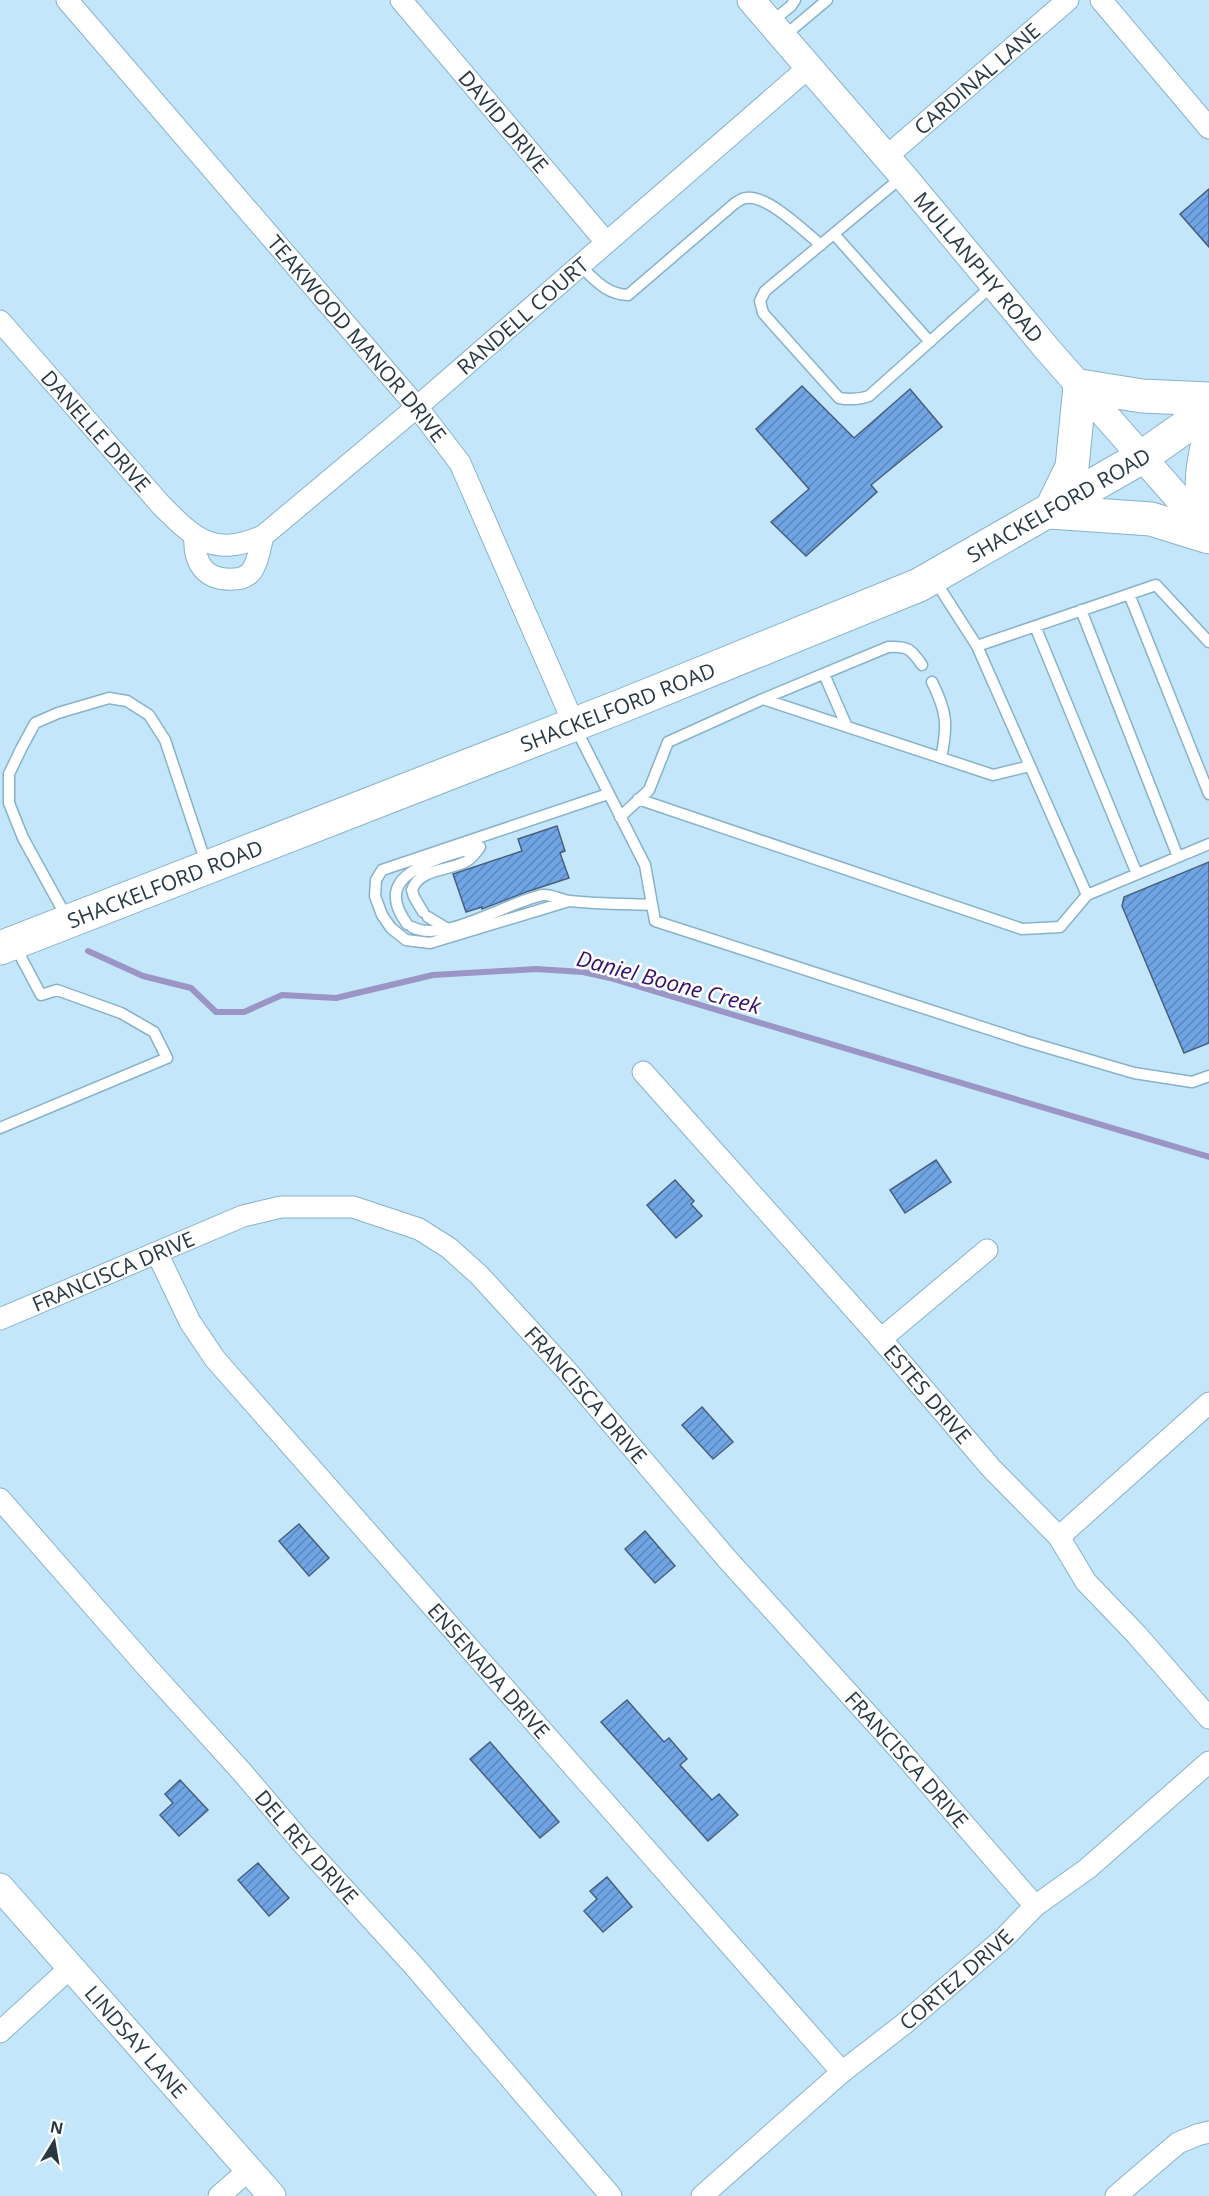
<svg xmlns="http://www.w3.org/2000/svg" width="1209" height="2196" font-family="'Open Sans',sans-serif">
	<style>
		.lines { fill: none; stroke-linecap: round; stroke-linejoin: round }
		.stream { stroke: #9a95c4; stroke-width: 6 }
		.building { fill: url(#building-hatch); stroke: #48607f; stroke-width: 1.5 }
		.service-casing { stroke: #88b2ca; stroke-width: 13 }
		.minor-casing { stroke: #88b2ca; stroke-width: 23 }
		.tertiary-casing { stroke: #88b2ca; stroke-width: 29 }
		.primary-casing { stroke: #88b2ca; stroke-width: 35 }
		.service { stroke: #fff; stroke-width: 10 }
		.minor { stroke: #fff; stroke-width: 21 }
		.tertiary { stroke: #fff; stroke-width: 27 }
		.primary { stroke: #fff; stroke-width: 33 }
		.labels { text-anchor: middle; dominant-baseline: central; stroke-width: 5; stroke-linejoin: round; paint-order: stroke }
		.street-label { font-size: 21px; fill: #283943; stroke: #fff }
		.water-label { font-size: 22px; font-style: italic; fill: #341069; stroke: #fff }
	</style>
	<defs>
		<pattern id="building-hatch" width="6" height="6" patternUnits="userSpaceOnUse" patternTransform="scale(1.5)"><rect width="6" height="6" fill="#70a5e5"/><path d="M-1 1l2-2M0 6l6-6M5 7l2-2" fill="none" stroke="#5c87bb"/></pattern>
	</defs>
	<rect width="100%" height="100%" fill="#c3e6fa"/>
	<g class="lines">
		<path class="stream" d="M88 951 143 976 191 988 216 1012H244L282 995 336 998 433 975 536 969 583 972 610 978 1209 1157"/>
	</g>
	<path class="building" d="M1209 189V247L1180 214Z
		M802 386 854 438 910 389 942 427 871 485 877 492 806 556 771 522 809 489 756 429Z
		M557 826 565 851 560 853 569 878 526 892 482 909V907L466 912 453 874 522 851 518 839Z
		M1209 862V1043L1184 1053 1122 906 1124 897Z
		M936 1160 951 1182 905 1213 890 1190Z
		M675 1180 694 1201 691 1204 702 1216 676 1238 647 1205Z
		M702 1407 733 1442 713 1459 682 1425Z
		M299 1524 329 1558 309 1576 279 1541Z
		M645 1531 675 1566 655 1583 625 1549Z
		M627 1700 664 1742 669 1738 687 1759 680 1765 712 1800 719 1794 738 1815 708 1841 601 1722Z
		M490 1742 559 1822 540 1838 470 1759Z
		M180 1780 208 1810 179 1836 160 1815 173 1803 165 1794Z
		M258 1863 289 1898 269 1916 238 1880Z
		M607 1877 632 1907 603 1932 584 1911 597 1899 590 1891Z"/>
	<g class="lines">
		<defs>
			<path id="service" d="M771 22 791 6 795 0
				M783 37 827 0
				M902 177 765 291 760 301 763 313 839 398C850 400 858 400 869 396L993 285
				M834 234 930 342
				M579 265C595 280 606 294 628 295L734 204C737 202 742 198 746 198 767 194 805 232 821 245
				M934 579 977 646 1156 585 1209 642
				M1129 594 1209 794
				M1081 610 1178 857
				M1035 626 1137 874
				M977 646 1087 895 1209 844
				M824 674 847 727
				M932 682C947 712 948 725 941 758
				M763 699 888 647C908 646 911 649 922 665
				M575 727 645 865 655 921 1025 1041 1134 1073 1192 1082 1209 1076
				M638 799 1022 929 1060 927 1087 895
				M620 817 649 790 668 742 763 699 993 775 1030 766
				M569 901 430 943 406 940 391 928 382 915 375 896 376 880 382 870 608 794
				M423 912 414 897 412 890C419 868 450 871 467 861 472 858 477 851 480 847
				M428 917 446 928
				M67 918 23 838 9 803V774L21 749 35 723 58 713 109 698 127 701 149 715 165 740 206 863
				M407 924C380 887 406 871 440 858 453 854 466 849 480 847
				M412 927C444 944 509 901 543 895 551 894 561 900 570 901 597 904 625 904 652 905
				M0 1128 167 1058 154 1032 121 1013 57 990 41 995 15 946"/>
			<g id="minor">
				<path id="s1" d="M67 0 417 407 460 463 574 724"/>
				<path id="s2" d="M401 0 606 242"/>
				<path d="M1101 0 1209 128"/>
				<path id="s3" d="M886 157 1068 0"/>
				<path id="s4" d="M0 321 161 505C196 540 213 557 263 536L417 407 809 67"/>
				<path d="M195 536C193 563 205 581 234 579 241 579 246 577 251 572 258 562 260 548 263 536"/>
				<path id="s5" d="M643 1072 881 1339 991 1468 1059 1537 1086 1582 1137 1635 1209 1718"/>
				<path id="s6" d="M157 1253 190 1322 215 1359 842 2072"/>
				<path id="s7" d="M0 1319 243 1216 281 1207H353L419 1229 449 1248 479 1275 567 1371 727 1559 898 1748 1035 1906"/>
				<path d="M881 1339 987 1250"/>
				<path id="s8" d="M0 1499 145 1665 242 1772 303 1844 414 1966 611 2196"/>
				<path d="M1059 1537 1209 1403"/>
				<path d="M0 2032 71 1967"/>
				<path d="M219 2196 249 2170"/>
				<path id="s9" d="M702 2196 842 2072 904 2024 1004 1938 1035 1906 1087 1869 1209 1762"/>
				<path d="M1116 2196 1178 2143 1197 2135 1209 2132"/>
			</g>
			<g id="tertiary">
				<path id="s10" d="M751 0 903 176 1048 350 1209 533"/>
				<path id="s11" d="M0 1887 272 2196"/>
			</g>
			<g id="primary">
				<path d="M1209 438C1201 472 1199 491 1209 525"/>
				<path d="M1050 512 1072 467 1080 386 1142 396 1209 399"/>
				<path d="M1050 512 1151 519 1209 537"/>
				<path id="s12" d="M0 948 624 705 919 585 1142 457 1209 410"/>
			</g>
		</defs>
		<use href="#service" class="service-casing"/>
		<use href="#minor" class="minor-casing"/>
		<use href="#tertiary" class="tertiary-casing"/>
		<use href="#primary" class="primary-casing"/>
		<use href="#service" class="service"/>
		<use href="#minor" class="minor"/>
		<use href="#tertiary" class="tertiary"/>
		<use href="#primary" class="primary"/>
	</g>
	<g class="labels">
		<g class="street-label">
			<text stroke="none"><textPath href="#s3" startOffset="120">CARDINAL LANE</textPath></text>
			<text stroke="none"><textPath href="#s2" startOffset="159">DAVID DRIVE</textPath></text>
			<text stroke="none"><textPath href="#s10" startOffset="351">MULLANPHY ROAD</textPath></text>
			<text stroke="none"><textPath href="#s4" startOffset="702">RANDELL COURT</textPath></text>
			<text stroke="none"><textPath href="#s1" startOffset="446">TEAKWOOD MANOR DRIVE</textPath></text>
			<text stroke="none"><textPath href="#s4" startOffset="146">DANELLE DRIVE</textPath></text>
			<text stroke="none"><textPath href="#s12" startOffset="1149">SHACKELFORD ROAD</textPath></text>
			<text stroke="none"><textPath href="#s12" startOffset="663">SHACKELFORD ROAD</textPath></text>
			<text stroke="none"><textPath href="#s12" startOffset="177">SHACKELFORD ROAD</textPath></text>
			<text stroke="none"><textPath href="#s7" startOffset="123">FRANCISCA DRIVE</textPath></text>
			<text stroke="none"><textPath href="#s5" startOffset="430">ESTES DRIVE</textPath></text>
			<text stroke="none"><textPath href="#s7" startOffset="681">FRANCISCA DRIVE</textPath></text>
			<text stroke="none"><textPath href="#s6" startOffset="536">ENSENADA DRIVE</textPath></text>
			<text stroke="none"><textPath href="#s7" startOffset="1167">FRANCISCA DRIVE</textPath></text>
			<text stroke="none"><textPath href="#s8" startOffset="464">DEL REY DRIVE</textPath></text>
			<text stroke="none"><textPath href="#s9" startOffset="334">CORTEZ DRIVE</textPath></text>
			<text stroke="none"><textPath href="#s11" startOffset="206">LINDSAY LANE</textPath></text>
		</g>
		<g class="water-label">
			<text transform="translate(669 981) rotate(15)">Daniel Boone Creek</text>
		</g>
	</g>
	<g transform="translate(54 2142) rotate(11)" stroke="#ffffff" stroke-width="4.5" paint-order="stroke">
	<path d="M0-4.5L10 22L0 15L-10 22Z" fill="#283943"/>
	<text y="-9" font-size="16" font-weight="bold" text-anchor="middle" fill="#283943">N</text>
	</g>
</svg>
